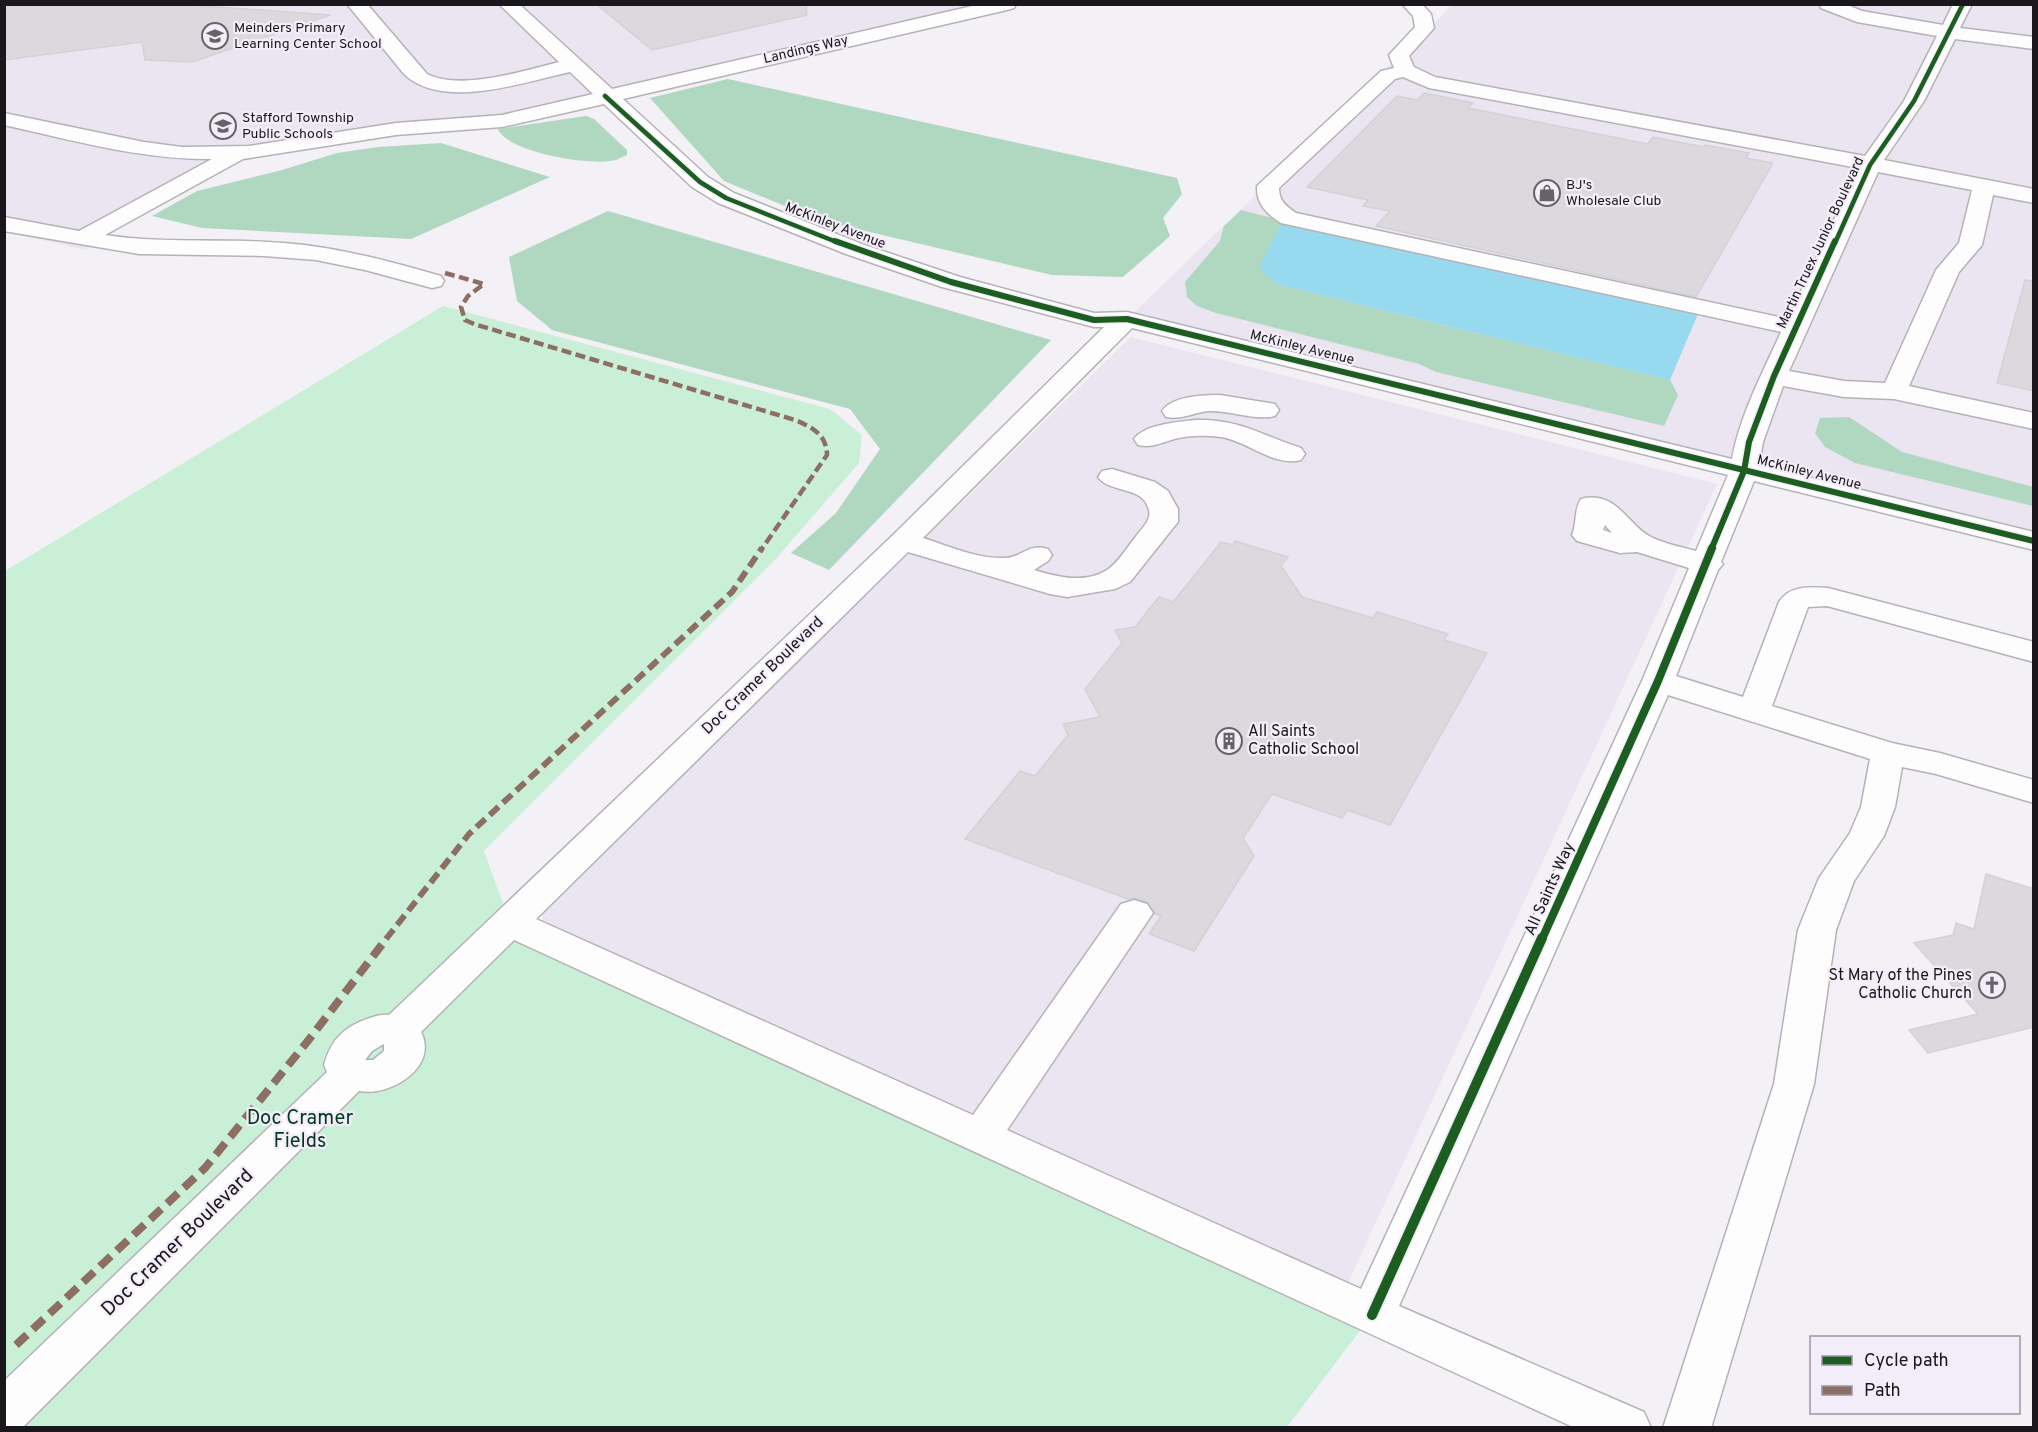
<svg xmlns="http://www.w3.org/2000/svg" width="2038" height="1432" font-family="Overpass,sans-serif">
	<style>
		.built { fill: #ebe4f1 }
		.green { fill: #caefd7 }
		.forest { fill: #b0d7bf }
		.water { fill: #97daf0 }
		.building { fill: #dcd9de; stroke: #d4d1d6; stroke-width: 1.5 }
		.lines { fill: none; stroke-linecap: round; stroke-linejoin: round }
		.minor-casing { stroke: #b4b2b7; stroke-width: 3 }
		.minor { fill: #fdfdfe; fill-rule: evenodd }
		.quiet-far2 { stroke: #8d6e63; stroke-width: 4.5; stroke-dasharray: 10 4.5; stroke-linecap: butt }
		.quiet-far1 { stroke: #8d6e63; stroke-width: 6; stroke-dasharray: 12 6; stroke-linecap: butt }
		.quiet { stroke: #8d6e63; stroke-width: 8; stroke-dasharray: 15 8; stroke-linecap: butt }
		.cycleway-far3-casing { stroke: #f3edf9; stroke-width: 7 }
		.cycleway-far2-casing { stroke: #f3edf9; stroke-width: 9 }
		.cycleway-far1-casing { stroke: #f3edf9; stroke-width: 11 }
		.cycleway-casing { stroke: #f3edf9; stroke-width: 14 }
		.cycleway-far3 { stroke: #1b5e20; stroke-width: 4.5 }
		.cycleway-far2 { stroke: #1b5e20; stroke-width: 6 }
		.cycleway-far1 { stroke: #1b5e20; stroke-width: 8 }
		.cycleway { stroke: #1b5e20; stroke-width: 10 }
		.labels { text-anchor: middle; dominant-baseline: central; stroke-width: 4.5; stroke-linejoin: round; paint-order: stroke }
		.far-poi-label { font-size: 14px; fill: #19171b; stroke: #f3edf9; text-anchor: start }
		.far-street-label { font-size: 14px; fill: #19171b; stroke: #f3edf9 }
		.street-label { font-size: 16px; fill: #19171b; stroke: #f3edf9 }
		.poi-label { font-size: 16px; fill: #19171b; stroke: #f3edf9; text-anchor: start }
		.near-park-label { font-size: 20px; fill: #003a1c; stroke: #f3edf9 }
		.near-street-label { font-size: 20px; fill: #19171b; stroke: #f3edf9 }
	</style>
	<rect width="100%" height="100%" fill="#f3f0f6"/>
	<path class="built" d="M983 4 568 105 233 155 86 250 5 232V5Z
		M1453 5H2033V542L1127 319Z
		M1131 337 1717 484 1340 1300 544 937 542 912Z"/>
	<path class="green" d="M443 306 830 409 862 435 859 463 774 561 484 851 510 923 1372 1315 1287 1427H5V571Z"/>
	<path class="forest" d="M728 79 1177 178 1182 194 1163 218 1170 236 1123 277 1052 275 819 220 724 181 650 98Z
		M586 116 594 119 627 150V155C622 157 616 161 610 161 587 165 507 152 498 129Z
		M441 143 550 177 411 239 202 228 152 216 197 191 282 170 337 153 378 147Z
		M1241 210 1283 221 1276 284 1670 380 1678 395 1664 426 1436 372 1419 364 1216 313 1197 306 1187 297 1185 282 1220 241 1224 226Z
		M608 211 1051 340 829 570 791 553 836 513 880 449 850 409 552 330 517 301 509 257Z
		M1849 417 1902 452 2033 487V506L1855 463 1825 447 1815 433 1820 418Z"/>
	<path class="water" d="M1283 221 1698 314 1670 380 1276 284 1259 267Z"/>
	<path class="building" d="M4 4H175L330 15 192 62 145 60 142 42 4 60Z
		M596 4H806L807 15 652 50Z
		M1424 93 1473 103 1468 108 1648 144 1653 137 1704 147 1705 145 1749 153 1746 158 1773 163 1696 297 1376 226 1390 211 1363 206 1368 200 1307 187 1397 96 1418 100Z
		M2025 280 2034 281V391L1997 383Z
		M1235 541 1288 557 1281 566 1302 597 1373 618 1377 612 1448 634 1444 640 1487 653 1390 825 1347 810 1342 818 1272 794 1243 838 1254 856 1194 951 1149 934 1161 916 1155 914 1148 902 1135 898 1128 899 965 839 1020 771 1035 776 1068 735 1063 724 1100 717 1085 689 1122 643 1115 630 1135 627 1159 597 1173 602 1221 542 1233 545Z
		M1986 874 2034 889V1027L1928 1053 1909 1030 1978 1014 1914 943 1953 935 1956 923 1974 929Z"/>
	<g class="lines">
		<defs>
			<path id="minor" d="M347 4H367L427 74C461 91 523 71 559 62L499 4H519L612 89 981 4H1016L1014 8 1007 10 623 99 708 177 734 193 862 244 960 277 1094 313 1127 312 1732 459C1740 415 1763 372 1781 332L1281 223C1267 214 1256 204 1257 186L1381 71 1394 68 1389 55 1415 27 1413 16 1402 4H1422L1431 14 1434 28 1409 56 1414 67 1435 77 1865 156 1904 101 1937 36 1857 22 1821 8 1819 4H1845L1862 11 1943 25 1953 4H1972L1960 28 2034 37V49L1955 39 1924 101 1884 160 2034 189V203L1993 195 1982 245 1959 272 1909 386 2034 413V429L1894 399 1844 397 1783 386 1763 442 1759 465 2034 532V550L1754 481 1721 562 1723 564 1718 570 1676 676 1743 697 1779 602C1790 585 1810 587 1828 588L2034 642V662L1827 606 1808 607 1772 706 1892 743 1940 753 2034 780V803L1936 774 1902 767 1895 807 1884 836 1854 881 1836 930 1814 1084 1711 1428H1663L1774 1084 1798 930 1819 878 1850 833 1861 807 1870 759 1668 695 1399 1306 1644 1412 1651 1428H1575L514 940 421 1032C439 1067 390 1097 359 1091L22 1428H4V1381L327 1072 324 1065C331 1039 345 1026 370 1018 376 1016 382 1014 389 1015L893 535 1104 327H1094L942 287 846 254 718 203 692 187 604 104 502 127 396 135 243 159 105 235C165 244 224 238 284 243 337 247 389 261 441 276L444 281 441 286 432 288 365 270 316 260 264 256 139 254 4 231V217L79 231 212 159C142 160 72 140 4 125V113L144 142 182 147 249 146 396 123 502 115 593 94 570 72C524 82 442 111 404 74ZM1403 77 1429 88 1858 168 1788 319 1296 213C1286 206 1279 201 1279 188L1395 79ZM1878 172 1972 190 1959 243 1936 270 1885 383 1844 381 1789 371ZM1132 328 1728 475 1696 551C1682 547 1665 544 1651 537 1628 526 1617 490 1581 499 1574 509 1577 523 1572 535L1577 541 1620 553 1637 552 1689 568 1642 681 1361 1289 1007 1130 1147 922 1153 913 1147 904 1134 900 1121 904 973 1115 536 919 908 552 1050 594 1067 597 1115 589 1130 582 1173 528 1178 522V509L1168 491 1155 482 1112 469 1102 471 1098 477C1109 493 1141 486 1148 507 1153 518 1144 526 1137 535 1128 546 1118 563 1107 570 1085 584 1057 577 1034 570L1048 561 1052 555 1048 549C1026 543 1023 558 1004 558 977 559 949 546 923 538ZM1605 525 1612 533 1603 530ZM384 1044V1051L373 1060H365L372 1051Z
				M1220 395 1275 404 1279 410 1275 416C1255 421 1230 410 1208 411 1193 413 1181 420 1166 417L1162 411C1172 396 1203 395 1220 395Z
				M1195 420C1241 419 1260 435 1301 448L1305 454 1301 460C1273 467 1248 441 1221 437 1206 435 1190 435 1174 439 1161 443 1152 448 1138 445L1134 439C1145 424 1178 422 1195 420Z"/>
		</defs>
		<use href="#minor" class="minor-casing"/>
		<use href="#minor" class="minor"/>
		<path class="quiet-far2" d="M445 273 484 284 468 296 461 307 465 320 474 324 795 420C812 427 827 435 827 455L761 550"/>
		<path class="quiet-far1" d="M386 939 469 834 732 592 762 548"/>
		<path class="quiet" d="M16 1345 205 1168 307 1042 387 938"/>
		<defs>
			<path id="cycleway-far3" d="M605 96 700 182 726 198 839 243
				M1835 243 1870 165 1914 101 1963 4"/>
			<path id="cycleway-far2" d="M835 241 951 282 1094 320 1127 319 2034 541
				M1711 550 1744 471 1749 442 1774 376 1835 241"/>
			<path id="cycleway-far1" d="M1542 939 1658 681 1712 548"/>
			<path id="cycleway" d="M1372 1315 1542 938"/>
		</defs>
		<use href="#cycleway-far3" class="cycleway-far3-casing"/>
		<use href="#cycleway-far2" class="cycleway-far2-casing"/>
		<use href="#cycleway-far1" class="cycleway-far1-casing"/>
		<use href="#cycleway" class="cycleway-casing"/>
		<use href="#cycleway-far3" class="cycleway-far3"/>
		<use href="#cycleway-far2" class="cycleway-far2"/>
		<use href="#cycleway-far1" class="cycleway-far1"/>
		<use href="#cycleway" class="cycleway"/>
	</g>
	<defs>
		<symbol id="school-ring" viewBox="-11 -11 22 22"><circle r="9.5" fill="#f3edf9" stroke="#656368" stroke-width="1.5"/><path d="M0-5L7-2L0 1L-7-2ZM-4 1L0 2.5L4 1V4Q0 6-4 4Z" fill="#656368"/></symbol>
		<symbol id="shop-ring" viewBox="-11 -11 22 22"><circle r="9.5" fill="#f3edf9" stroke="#656368" stroke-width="1.5"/><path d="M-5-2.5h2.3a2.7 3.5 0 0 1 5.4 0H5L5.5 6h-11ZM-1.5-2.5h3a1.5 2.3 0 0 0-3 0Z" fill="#656368"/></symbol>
		<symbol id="building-ring" viewBox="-11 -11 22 22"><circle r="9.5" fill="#f3edf9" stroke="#656368" stroke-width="1.5"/><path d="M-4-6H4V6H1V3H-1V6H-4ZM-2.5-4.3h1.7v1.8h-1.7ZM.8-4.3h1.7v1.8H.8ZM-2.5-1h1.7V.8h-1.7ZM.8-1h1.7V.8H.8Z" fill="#656368"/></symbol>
		<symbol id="church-ring" viewBox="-11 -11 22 22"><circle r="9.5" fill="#f3edf9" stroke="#656368" stroke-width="1.5"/><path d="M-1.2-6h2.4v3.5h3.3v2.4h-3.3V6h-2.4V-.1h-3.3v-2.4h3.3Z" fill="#656368"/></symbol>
	</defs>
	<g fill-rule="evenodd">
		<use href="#school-ring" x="200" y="21" width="30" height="30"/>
		<use href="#school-ring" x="208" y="111" width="30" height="30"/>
		<use href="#shop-ring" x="1532" y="178" width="30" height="30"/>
		<use href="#building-ring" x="1214" y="726" width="30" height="30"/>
		<use href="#church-ring" x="1977" y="970" width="30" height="30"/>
	</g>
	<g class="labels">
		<g class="far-poi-label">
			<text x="234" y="28">Meinders Primary<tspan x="234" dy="16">Learning Center School</tspan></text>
			<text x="242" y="118">Stafford Township<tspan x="242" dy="16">Public Schools</tspan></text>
			<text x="1566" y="185">BJ's<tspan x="1566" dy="16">Wholesale Club</tspan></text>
		</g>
		<g class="far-street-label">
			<text transform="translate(806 50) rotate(-13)">Landings Way</text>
			<text transform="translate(835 226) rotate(21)">McKinley Avenue</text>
			<text transform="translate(1821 243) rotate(-65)">Martin Truex Junior Boulevard</text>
			<text transform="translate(1302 348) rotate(14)">McKinley Avenue</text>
			<text transform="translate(1809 473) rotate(14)">McKinley Avenue</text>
		</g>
		<g class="street-label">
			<text transform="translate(763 676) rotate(-44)">Doc Cramer Boulevard</text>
			<text transform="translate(1550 889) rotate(-66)">All Saints Way</text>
		</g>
		<g class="poi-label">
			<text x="1248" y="732">All Saints<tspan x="1248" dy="18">Catholic School</tspan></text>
			<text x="1972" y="976" text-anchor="end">St Mary of the Pines<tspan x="1972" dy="18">Catholic Church</tspan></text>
		</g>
		<g class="near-park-label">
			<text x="300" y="1119">Doc Cramer<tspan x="300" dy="23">Fields</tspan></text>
		</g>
		<g class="near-street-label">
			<text transform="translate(178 1243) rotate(-44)">Doc Cramer Boulevard</text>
		</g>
	</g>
	<rect width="2038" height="1432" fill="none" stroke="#19171b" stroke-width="12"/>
	<rect x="1810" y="1336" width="210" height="78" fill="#f3edf9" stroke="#9c97a0" stroke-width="1.5"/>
	<rect x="1822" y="1356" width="30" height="9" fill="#1b5e20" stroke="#9c97a0" stroke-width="1.5"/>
	<text x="1864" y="1366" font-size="18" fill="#19171b">Cycle path</text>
	<rect x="1822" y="1386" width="30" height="9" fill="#8d6e63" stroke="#9c97a0" stroke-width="1.5"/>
	<text x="1864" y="1396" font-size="18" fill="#19171b">Path</text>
</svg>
